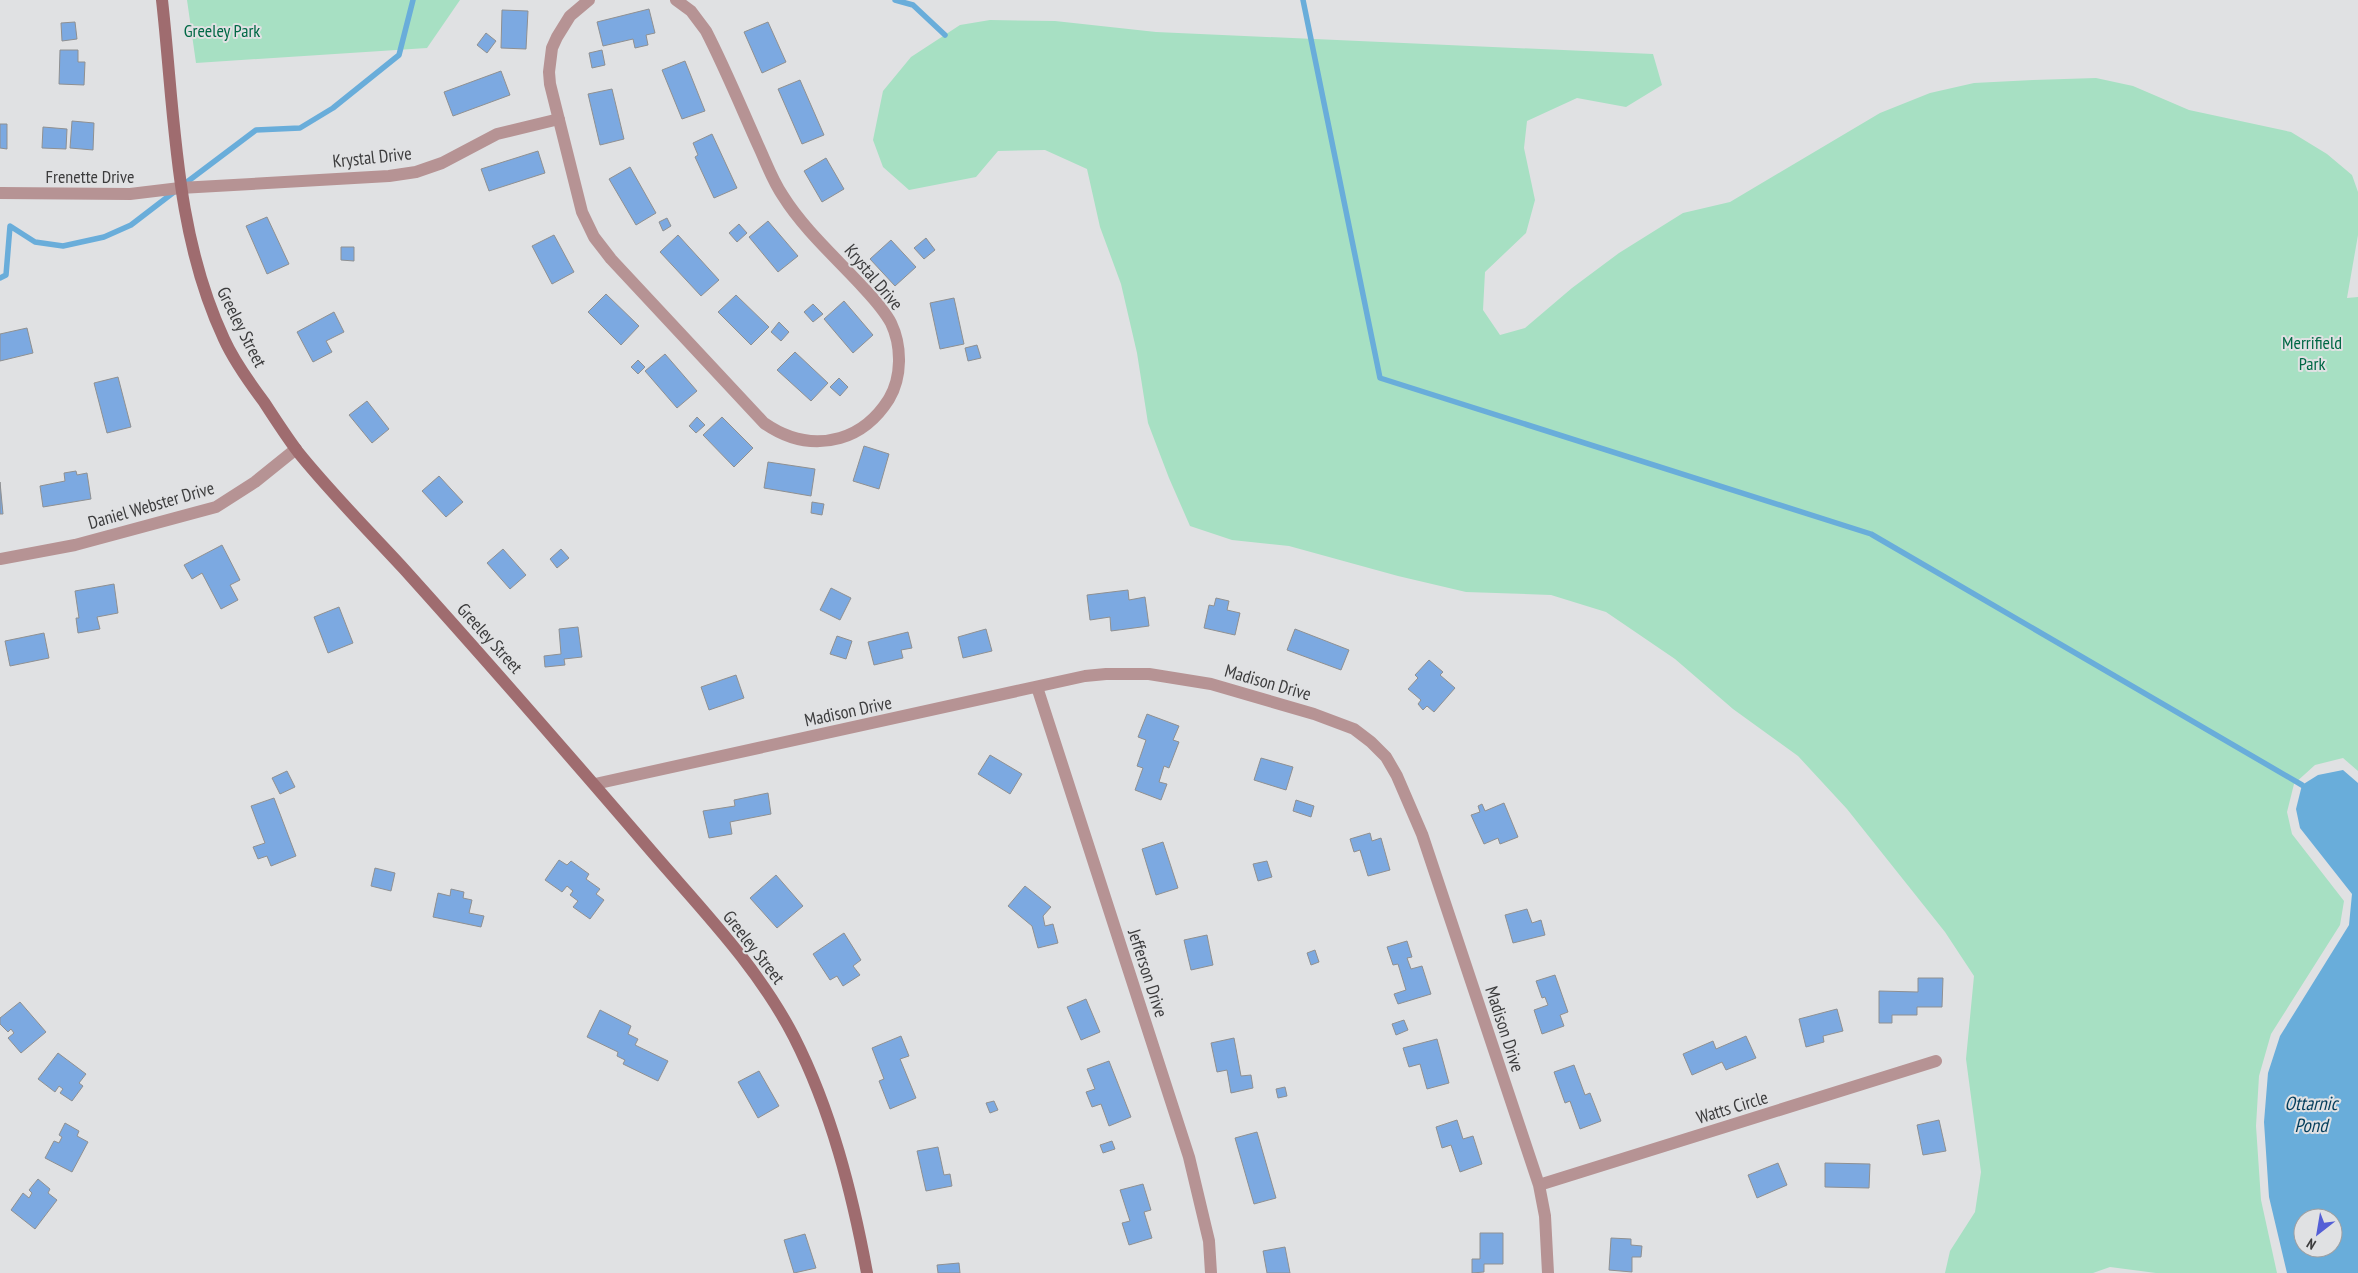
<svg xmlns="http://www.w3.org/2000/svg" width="2358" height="1273" font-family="'PT Sans Narrow',sans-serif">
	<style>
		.green { fill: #a7e0c3 }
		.water { fill: #69adda; fill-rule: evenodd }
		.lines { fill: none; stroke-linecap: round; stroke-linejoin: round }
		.stream { stroke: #69adda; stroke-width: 5.5 }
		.building { fill: #7ca9e1; stroke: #8f9091 }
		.street { stroke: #b69394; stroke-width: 12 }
		.secondary { stroke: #9f6c6f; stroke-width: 12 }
		.labels { text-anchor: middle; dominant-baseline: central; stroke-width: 4; stroke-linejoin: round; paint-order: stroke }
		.park-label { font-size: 18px; fill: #006845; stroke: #e0e1e3 }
		.street-label { font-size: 18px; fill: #3c3c3d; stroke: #e0e1e3 }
		.water-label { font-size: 19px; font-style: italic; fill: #043e5c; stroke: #e0e1e3 }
	</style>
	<rect width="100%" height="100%" fill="#e0e1e3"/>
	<path class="green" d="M187 0H460L427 48 196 63Z
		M990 20 1055 21 1156 32 1653 54 1662 85 1626 107 1577 98 1527 121 1524 148 1535 200 1526 233 1485 272 1483 310 1500 335 1525 328 1572 288 1619 253 1683 213 1730 202 1880 113 1930 93 1974 83 2033 80 2096 78 2133 86 2189 110 2291 132 2327 154 2352 175 2358 192V235L2347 298 2358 297V771L2343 758 2315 765 2294 784 2287 812 2292 834 2344 901 2340 925 2271 1034 2259 1076 2256 1126 2261 1200 2277 1273H2156L2110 1267 2093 1273H1945L1950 1251 1975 1212 1981 1172 1966 1059 1974 976 1945 932 1847 809 1798 756 1733 709 1675 659 1606 612 1551 595 1466 592 1398 576 1289 546 1232 540 1190 526 1169 478 1148 423 1137 353 1121 284 1100 227 1087 169 1045 150 998 151 976 177 909 190 883 167 873 140 883 91 911 57 960 25Z"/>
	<path class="water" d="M2343 770 2358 783V1273H2287L2269 1197 2264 1122 2268 1073 2280 1036 2349 925 2352 894 2300 828 2296 809 2302 785 2318 775ZM2303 1218H2333V1248H2303Z"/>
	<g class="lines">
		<path class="stream" d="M895 0 913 5 945 35
			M1303 0 1380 378 1871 534 2302 785
			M183 185 256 130 300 128 333 108 399 55 413 0
			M0 278 6 275 10 226 35 242 63 246 104 237 131 225 174 192"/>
	</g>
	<path class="building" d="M649 9 655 33 646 35 648 45 635 48 633 39 603 46 597 22Z
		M502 10 528 11 526 49 501 48Z
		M75 22 77 39 62 41 61 23Z
		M768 22 786 62 762 73 744 32Z
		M486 33 496 41 487 53 477 45Z
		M60 50H78V62H85L84 85 59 84Z
		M602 50 605 65 592 68 589 53Z
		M685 61 705 111 682 119 662 70Z
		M501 71 510 95 453 116 444 92Z
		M800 80 824 135 802 144 778 89Z
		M612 89 624 139 600 145 588 94Z
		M72 121 94 123 93 150 70 148Z
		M0 124H7V149L0 148Z
		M43 127 67 129 66 149 42 148Z
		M712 134 737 188 714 198 695 157 698 155 693 143Z
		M538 151 545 173 489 191 481 169Z
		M826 158 844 189 822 202 804 171Z
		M630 167 656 213 636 225 609 179Z
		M267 217 289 264 267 274 246 226Z
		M667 218 671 226 663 231 659 222Z
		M768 221 798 256 778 272 749 237Z
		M739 224 747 233 737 242 729 233Z
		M554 235 574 272 552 284 532 246Z
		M678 235 719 280 701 296 660 252Z
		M926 238 935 250 924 259 914 248Z
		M891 240 916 267 895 286 870 259Z
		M341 247H354V261L341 260Z
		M606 294 639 326 621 345 588 312Z
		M736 295 769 327 751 345 718 312Z
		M954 298 964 344 940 349 930 303Z
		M844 301 873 335 853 353 824 319Z
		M813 304 823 314 813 322 804 312Z
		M334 312 344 332 326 341 332 352 313 362 297 332Z
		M779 322 789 332 781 341 771 332Z
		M27 328 33 353 0 361V334Z
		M977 345 981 358 968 361 965 348Z
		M795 352 828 383 811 401 777 370Z
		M665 354 697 391 677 408 645 371Z
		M638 360 645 367 638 374 631 367Z
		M118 377 131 427 107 433 94 383Z
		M839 378 848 387 840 396 830 387Z
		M367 401 389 429 372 443 349 415Z
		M697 417 705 425 696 433 689 426Z
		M722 417 753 448 734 467 703 435Z
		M864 446 889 454 879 489 853 481Z
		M768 462 815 469 811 496 764 488Z
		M76 471 77 475 87 473 91 499 43 507 40 486 65 481 64 473Z
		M439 476 463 502 446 517 422 491Z
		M0 482 3 514H0Z
		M812 502 824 504 822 515 811 513Z
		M222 545 240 580 230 585 238 600 221 609 202 573 192 579 184 565Z
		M503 549 526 575 510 589 487 563Z
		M561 549 569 558 557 568 550 559Z
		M114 584 118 613 97 617 100 629 78 633 76 618H79L75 591Z
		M831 588 851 598 840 620 820 610Z
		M1128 590 1129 600 1145 597 1149 626 1111 631 1110 617 1090 620 1087 595Z
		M1216 598 1229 601 1227 610 1240 613 1235 635 1204 628 1209 605 1214 606Z
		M339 607 353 643 328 653 314 617Z
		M578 627 582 657 564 659 565 665 545 667 544 656 561 654 559 629Z
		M986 629 992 651 963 658 958 637Z
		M1295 629 1349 650 1341 670 1287 650Z
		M908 632 912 648 901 650 903 658 874 665 868 642Z
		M44 633 49 658 10 666 5 641Z
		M837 636 852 641 846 659 830 654Z
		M1429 660 1443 672 1440 675 1455 688 1434 712 1427 706 1423 710 1418 704 1421 700 1408 689 1418 678 1415 675Z
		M736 675 744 698 709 710 701 687Z
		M1147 714 1179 726 1173 740 1179 742 1169 768 1164 766 1159 782 1167 784 1161 800 1135 790 1143 768 1137 766 1146 740 1138 737Z
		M990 755 1022 774 1010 794 978 774Z
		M1261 758 1293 767 1286 790 1254 780Z
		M287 771 295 787 280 794 272 778Z
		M768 793 771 814 730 822 732 834 709 838 703 811 735 806 734 800Z
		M274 798 296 856 271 866 267 856 258 859 253 847 265 843 251 806Z
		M1296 800 1314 806 1311 817 1293 811Z
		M1504 803 1518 837 1500 844 1498 838 1484 844 1471 815 1480 812 1478 806 1482 804 1485 811Z
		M1370 833 1372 841 1381 838 1390 870 1368 876 1360 850 1354 852 1350 839Z
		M1163 842 1178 888 1156 895 1142 849Z
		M559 860 567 865 571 861 589 874 586 879 600 889 596 894 604 900 590 919 573 907 578 901 570 895 573 891 567 886 562 892 545 880Z
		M1267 861 1272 877 1258 881 1253 864Z
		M375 868 395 873 391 891 371 886Z
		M776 875 803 906 777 928 750 898Z
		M1025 886 1051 907 1043 916 1045 926 1053 924 1058 943 1038 948 1032 926 1008 906Z
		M451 889 464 892 463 898 472 900 469 913 484 916 481 927 433 917 438 893 450 896Z
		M1527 909 1532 923 1541 920 1545 935 1513 943 1505 915Z
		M844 933 861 960 853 966 860 975 843 986 837 976 830 980 813 954Z
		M1207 935 1213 965 1191 970 1184 940Z
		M1407 941 1412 957 1407 958 1411 969 1422 966 1431 994 1398 1004 1394 994 1406 990 1398 964 1393 965 1387 947Z
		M1315 950 1319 962 1311 965 1307 953Z
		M1555 975 1568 1012 1560 1015 1564 1026 1542 1034 1534 1010 1548 1005 1545 997 1542 998 1536 981Z
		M1918 978H1943L1942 1007H1917V1015H1892V1023H1879V991L1918 992Z
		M1086 999 1100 1032 1081 1040 1067 1007Z
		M20 1002 46 1032 21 1053 8 1038 14 1033 11 1029 8 1032 0 1024V1018Z
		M1837 1009 1843 1031 1823 1036 1824 1042 1806 1047 1799 1019Z
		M600 1010 631 1026 628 1034 638 1039 635 1045 668 1061 658 1081 623 1064 625 1060 617 1056 618 1052 587 1037Z
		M1404 1020 1408 1030 1396 1035 1392 1024Z
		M901 1036 909 1056 900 1059 916 1098 890 1109 879 1081 884 1079 872 1048Z
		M1746 1036 1756 1058 1726 1070 1722 1062 1692 1075 1683 1054 1713 1041 1716 1049Z
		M1234 1038 1241 1076 1251 1075 1253 1088 1231 1093 1227 1070 1217 1072 1211 1043Z
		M1437 1039 1449 1083 1427 1089 1420 1064 1409 1067 1403 1048Z
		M58 1053 86 1074 79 1083 83 1086 72 1101 60 1093 63 1089 59 1086 55 1092 38 1079Z
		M1109 1061 1131 1117 1109 1126 1101 1104 1092 1107 1086 1092 1095 1089 1087 1069Z
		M1574 1065 1585 1095 1590 1093 1601 1121 1580 1129 1570 1101 1565 1103 1554 1072Z
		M759 1071 779 1106 758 1118 738 1082Z
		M1285 1087 1287 1096 1278 1098 1276 1089Z
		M994 1101 998 1110 990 1113 986 1103Z
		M1457 1120 1463 1139 1473 1136 1482 1164 1460 1172 1451 1145 1442 1148 1436 1127Z
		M1939 1120 1946 1151 1923 1155 1917 1125Z
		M65 1123 79 1131 77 1136 88 1142 72 1172 45 1158 54 1141 59 1143 62 1137 59 1135Z
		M1257 1132 1276 1198 1254 1204 1235 1138Z
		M1112 1141 1115 1149 1103 1153 1100 1145Z
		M938 1147 944 1175 950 1174 952 1186 926 1191 917 1151Z
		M1778 1163 1787 1185 1757 1198 1748 1175Z
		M1825 1163 1870 1164 1869 1188 1825 1187Z
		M38 1179 50 1189 48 1193 57 1200 35 1229 11 1210 23 1193 29 1198 32 1193 29 1190Z
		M1143 1184 1151 1210 1144 1212 1152 1238 1129 1245 1122 1223 1130 1221 1120 1190Z
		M1480 1233H1503V1264H1484V1272L1472 1273V1259H1480Z
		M805 1234 816 1268 794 1273 784 1240Z
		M1611 1238 1631 1239V1245L1642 1246 1641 1257H1632V1272L1609 1270Z
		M1285 1247 1290 1273H1267L1263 1251Z
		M959 1263 960 1273H938L937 1265Z"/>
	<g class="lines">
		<path class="street" d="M589 0 570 16 557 37 552 48 549 72 550 84 582 212 594 237 611 259 764 423C787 439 812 446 840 438 861 432 877 418 889 399 902 377 902 346 891 323 883 308 871 296 860 284 834 256 803 228 783 196 772 180 766 162 758 145 741 107 725 68 706 31L691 11 676 0
			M0 193 130 194 180 188 389 176 416 172 442 163 497 134 559 119
			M0 559 75 545 216 507 255 482 296 449
			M1037 687 1189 1157 1209 1241 1211 1273
			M595 784 1085 676 1106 674H1149L1211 684 1314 714 1354 729 1371 742 1386 757 1397 776 1422 834 1539 1185 1545 1216 1548 1273
			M1539 1185 1936 1061"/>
		<path class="secondary" d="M162 0C175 115 174 232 224 339 234 361 249 382 264 402 275 419 286 436 298 452 331 493 368 530 404 569 486 660 567 753 647 846 699 907 757 965 794 1037 831 1110 852 1192 867 1273"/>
	</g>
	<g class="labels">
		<g class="park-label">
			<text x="222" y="30">Greeley Park</text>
			<text x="2312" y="342">Merrifield<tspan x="2312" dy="21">Park</tspan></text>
		</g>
		<g class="street-label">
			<text transform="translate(372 157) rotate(-6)">Krystal Drive</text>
			<text x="90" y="176">Frenette Drive</text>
			<text transform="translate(874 277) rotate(50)">Krystal Drive</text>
			<text transform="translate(242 327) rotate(63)">Greeley Street</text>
			<text transform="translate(151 505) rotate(-16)">Daniel Webster Drive</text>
			<text transform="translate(490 638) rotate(48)">Greeley Street</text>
			<text transform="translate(1268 682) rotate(16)">Madison Drive</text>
			<text transform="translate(848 711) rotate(-12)">Madison Drive</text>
			<text transform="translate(754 947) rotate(52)">Greeley Street</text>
			<text transform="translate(1148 973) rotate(72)">Jefferson Drive</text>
			<text transform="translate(1505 1029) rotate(72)">Madison Drive</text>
			<text transform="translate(1732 1107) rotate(-17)">Watts Circle</text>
		</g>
		<g class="water-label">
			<text x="2311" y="1103">Ottarnic<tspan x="2311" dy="22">Pond</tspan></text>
		</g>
	</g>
	<g transform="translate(2318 1233) rotate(211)"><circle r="24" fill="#e0e1e3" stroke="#9e9fa1"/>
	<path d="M0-4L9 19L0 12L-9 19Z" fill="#545fd6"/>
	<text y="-8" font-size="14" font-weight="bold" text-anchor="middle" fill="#3c3c3d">N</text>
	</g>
</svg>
